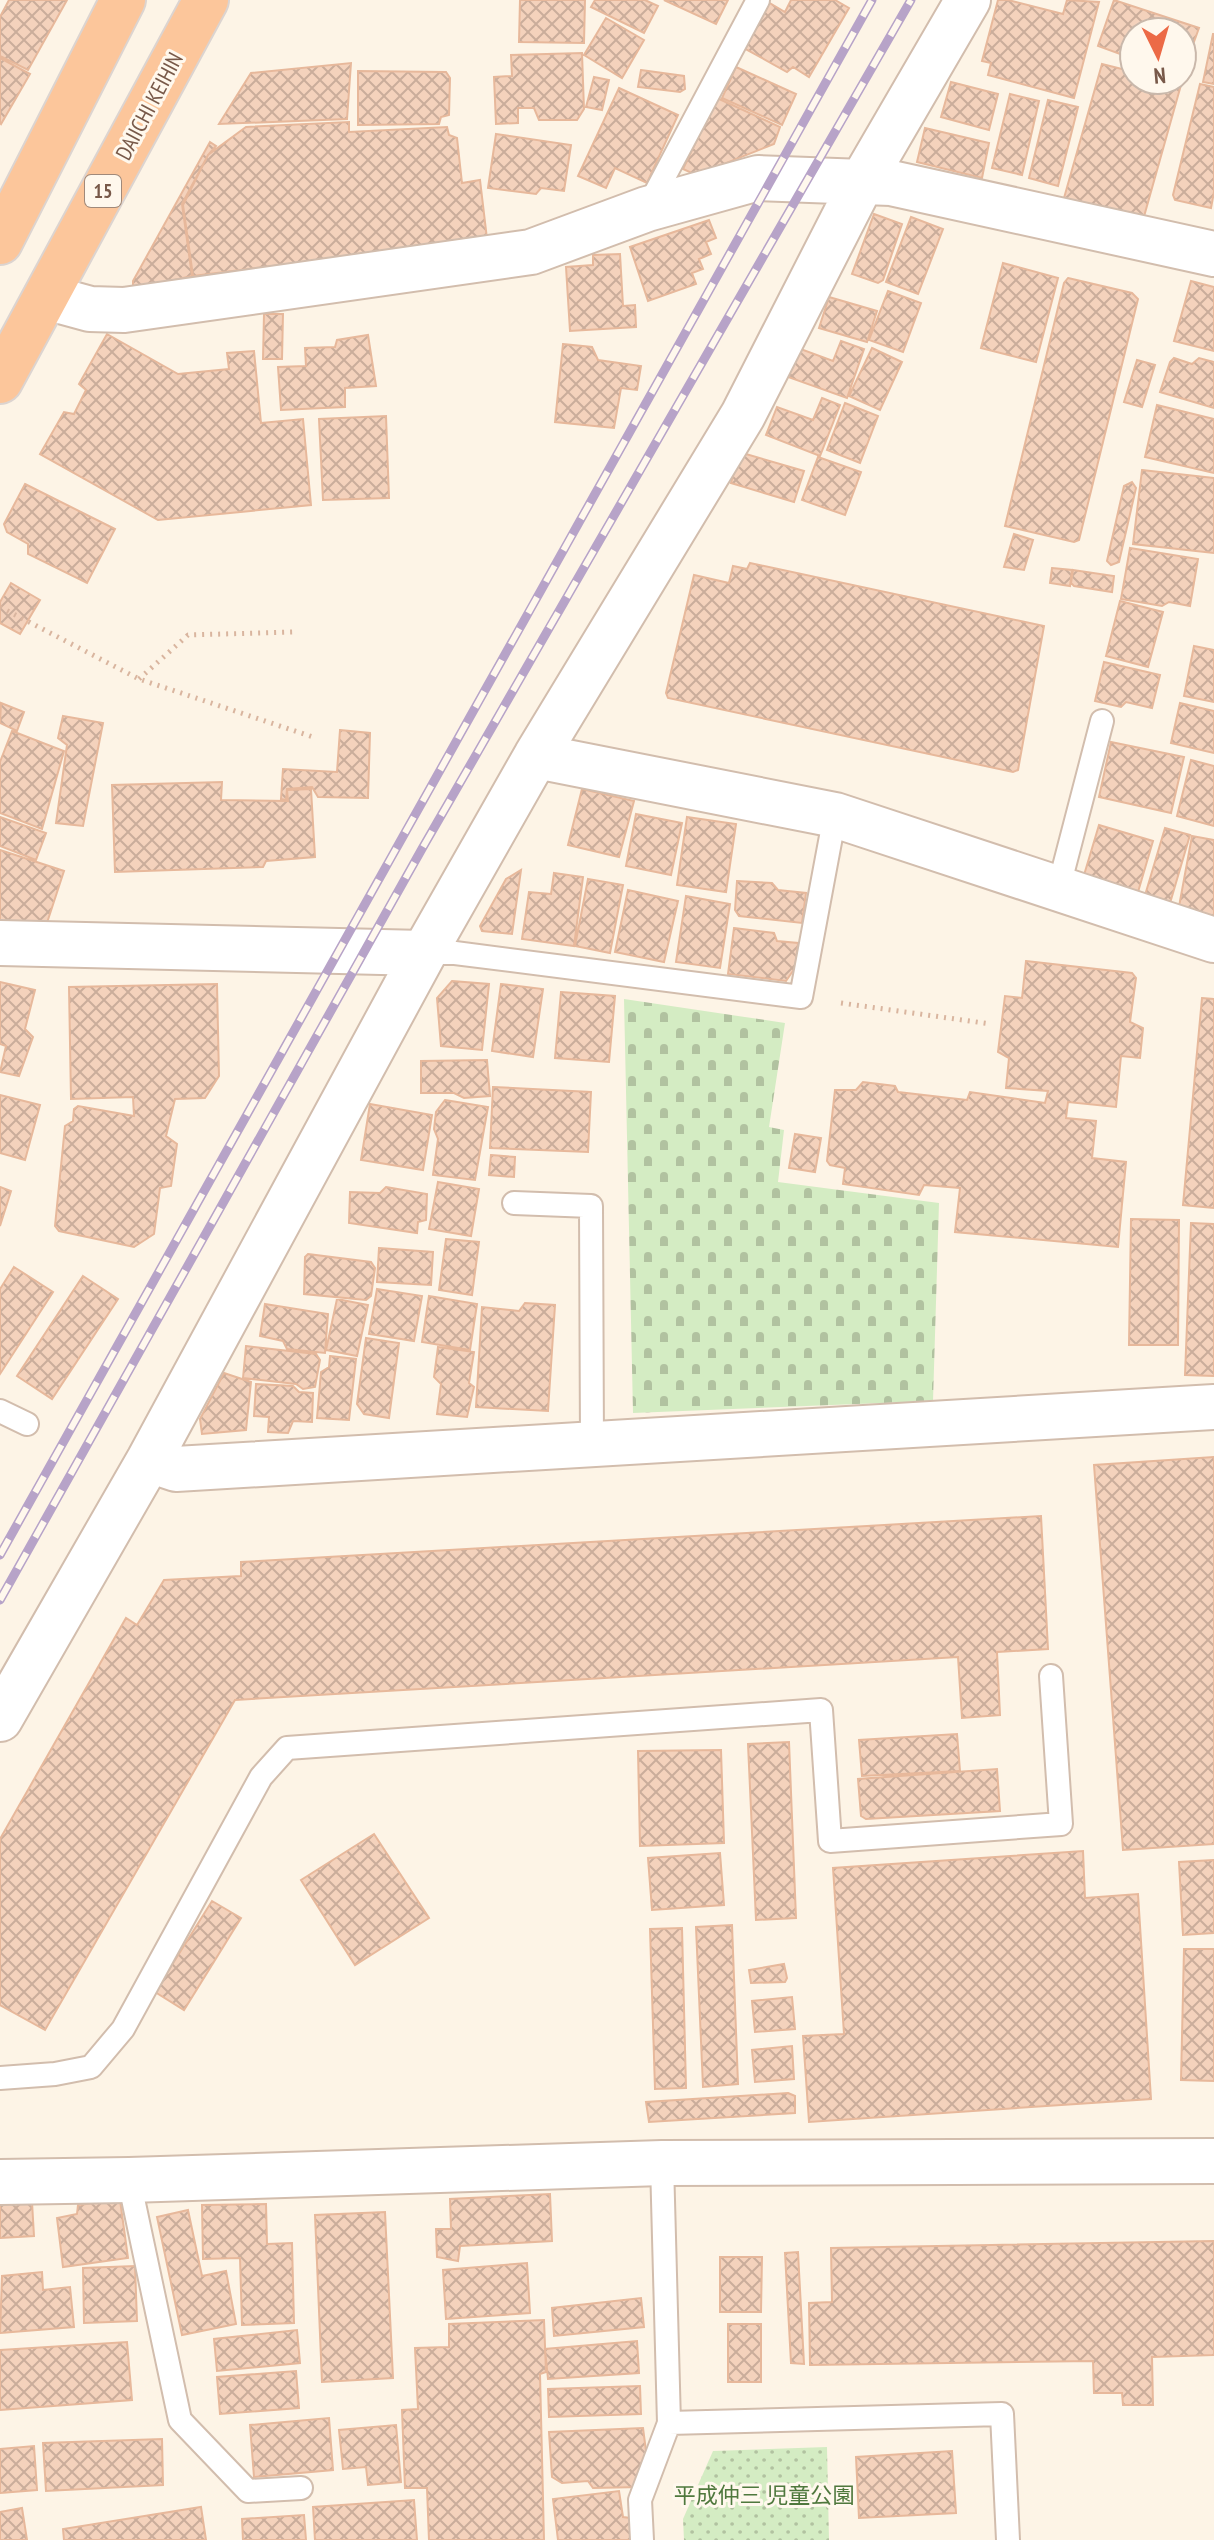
<svg xmlns="http://www.w3.org/2000/svg" width="1214" height="2540" font-family="'PT Sans Narrow','Noto Sans JP',sans-serif">
	<style>
		.green { fill: url(#green-dots) }
		.cemetery { fill: url(#cemetery-stones) }
		.building { fill: url(#building-cross-hatch); stroke: #e7b89b; stroke-width: 2 }
		.lines { fill: none; stroke-linecap: round; stroke-linejoin: round }
		.service-casing { stroke: #d2bdad; stroke-width: 26 }
		.minor-casing { stroke: #d2bdad; stroke-width: 48 }
		.trunk-casing { stroke: #dcd4d0; stroke-width: 48 }
		.path { stroke: #d9b59f; stroke-width: 5; stroke-dasharray: 2 6; stroke-linecap: butt }
		.service { stroke: #fff; stroke-width: 22 }
		.minor { stroke: #fff; stroke-width: 44 }
		.trunk { stroke: #fcc69b; stroke-width: 44 }
		.rail-casing { stroke: #b7a3c8; stroke-width: 9 }
		.rail { stroke: #fff8ed; stroke-width: 6; stroke-dasharray: 18; stroke-linecap: butt }
		.labels { text-anchor: middle; dominant-baseline: central; stroke-width: 6; stroke-linejoin: round; paint-order: stroke }
		.shield { fill: #fff8ed; stroke: #a0897a; stroke-width: 2 }
		.shield-label { font-size: 20px; font-weight: bold; fill: #785949 }
		.street-label { font-size: 22px; fill: #785949; stroke: #fff8ed }
		.park-label { font-size: 22px; fill: #4f783d; stroke: #fff8ed }
	</style>
	<defs>
		<pattern id="green-dots" width="8" height="8" patternUnits="userSpaceOnUse" patternTransform="scale(2)"><rect width="8" height="8" fill="#d4ecc3"/><path d="M2 2h.1M6 6h.1" fill="none" stroke="#b1c2a0" stroke-width="1.8" stroke-linecap="round"/></pattern>
		<pattern id="cemetery-stones" width="16" height="16" patternUnits="userSpaceOnUse" patternTransform="scale(2)"><rect width="16" height="16" fill="#d4ecc3"/><path d="M2 7V4a2 2 0 0 1 4 0v3zM10 15v-3a2 2 0 0 1 4 0v3z" fill="#b1c2a0"/></pattern>
		<pattern id="building-cross-hatch" width="8" height="8" patternUnits="userSpaceOnUse" patternTransform="scale(2)"><rect width="8" height="8" fill="#f4d2bc"/><path d="M0 0l8 8M0 8l8-8" fill="none" stroke="#caad9b"/></pattern>
	</defs>
	<rect width="100%" height="100%" fill="#fdf4e6"/>
	<path class="green" d="M827 2447 829 2540H684L683 2519 713 2451Z"/>
	<path class="cemetery" d="M624 999 785 1023 769 1127 784 1130 778 1182 939 1203 933 1401 633 1413Z"/>
	<path class="building" d="M9 0H67L28 70 0 56V17Z
		M520 0H585L584 43 519 42Z
		M595 0H645L658 6 644 33 591 7Z
		M664 0H728L716 24Z
		M791 0H835L849 8 809 77 793 67 787 72 742 47 768 2 785 12Z
		M998 0H1008L1063 14 1067 0 1099 2 1074 98 988 75 991 63 982 61Z
		M1114 0 1199 28 1182 75V32H1134V59L1098 46Z
		M606 18 644 40 622 78 584 55Z
		M1213 34H1214V84L1203 82Z
		M582 53 584 109 577 120H539L534 108H518V123L496 124 494 77 512 76 511 55Z
		M0 58 30 74 1 124 0 123Z
		M351 63 347 119 219 124 251 73Z
		M1102 64 1134 72V80H1161L1181 85 1143 220 1064 198Z
		M736 67 796 94 782 125 722 98Z
		M641 70 684 76 685 89 680 92 638 87Z
		M358 71 446 72 450 78 449 115 441 117 439 124 358 125Z
		M594 77 609 80 602 110 586 107Z
		M951 82 998 94 989 130 941 117Z
		M1200 84 1214 87V192L1211 208 1175 200 1173 195Z
		M619 88 678 115 647 183 615 168 606 188 578 176Z
		M1010 94 1039 101 1022 175 992 168Z
		M717 98 780 127 774 144 696 175 683 169Z
		M1048 100 1078 107 1058 186 1029 178Z
		M349 122V132L447 127 449 135 457 138 462 183 480 180 487 239 193 276 183 205 208 155 246 127Z
		M925 128 989 143 982 178 917 162Z
		M496 134 571 145 564 191 541 188 536 194 488 188Z
		M210 142 216 146 208 155 182 204 192 276 133 289V281Z
		M874 214 902 224 883 280 878 283 852 274Z
		M911 217 943 229 918 294 886 282Z
		M709 220 716 238 706 242 711 254 699 259 703 269 692 273 696 284 648 301 630 247Z
		M620 254 623 306 635 305 636 327 570 331 566 267 593 265V255Z
		M1003 263 1058 278 1036 362 981 348Z
		M1068 278 1132 293 1138 299 1079 540 1074 542 1005 526 1064 283Z
		M1191 281 1214 287V351L1174 341Z
		M888 291 921 303 903 352 869 340Z
		M829 297 877 311 867 342 819 328Z
		M264 314H283L282 359H263Z
		M107 334 178 374 229 369 227 353 254 351 261 423 303 419 311 505 158 520 40 454 64 412 74 414 86 390 79 384Z
		M368 335 376 386 345 388V407L281 410 278 367 306 366 305 348 335 347 337 340Z
		M841 341 864 349 847 398 788 377 798 348 833 361Z
		M563 344 592 347 598 360 641 366 637 390 621 388 614 428 555 422Z
		M872 348 902 362 880 410 849 396Z
		M1174 358 1192 364 1199 358 1214 362V408L1160 392 1170 362Z
		M1137 360 1155 365 1142 407 1124 402Z
		M822 398 840 405 820 456 766 435 777 407 813 420Z
		M845 403 878 416 860 463 827 450Z
		M1157 405 1214 419V473L1145 457Z
		M386 416 389 498 323 500 319 419Z
		M739 452 804 471 794 502 731 483Z
		M818 457 861 472 845 515 802 500Z
		M1142 470 1214 478V553L1133 544Z
		M1132 482 1136 488 1119 562 1111 565 1107 561 1124 486Z
		M25 484 115 529 87 583 28 554V544L7 532 4 524Z
		M1014 534 1033 540 1024 570 1004 567Z
		M1130 548 1198 559 1190 606 1169 602 1162 606 1121 599Z
		M750 563 1044 626 1018 770 1013 772 668 698 666 693 694 575 729 583 733 566 747 569Z
		M1052 568 1072 570 1070 586 1050 583Z
		M1073 570 1114 576 1112 592 1074 586 1071 583Z
		M11 583 40 600 20 634 0 623V602Z
		M1120 601 1163 612 1148 667 1106 656Z
		M1194 646 1214 650V702L1184 696Z
		M1104 662 1160 675 1152 708 1126 702 1121 707 1095 701Z
		M1 703 24 712 17 731 0 723Z
		M1180 703 1214 711V753L1171 743Z
		M63 716 103 723 83 826 56 823 67 745 58 738Z
		M340 730 370 733 368 798 318 797 312 787 287 789 286 800 281 799 283 769 337 772Z
		M12 731 64 751 42 829 0 813V762Z
		M1111 742 1184 757 1171 813 1099 797Z
		M1191 760 1214 766V826L1177 816Z
		M222 782 221 800 288 801 287 790 311 789 315 857 266 861 263 867 115 872 112 785Z
		M582 789 634 801 619 857 568 845Z
		M636 814 682 823 671 875 626 866Z
		M0 817 46 833 36 860 0 846Z
		M687 817 736 824 726 892 677 885Z
		M1099 825 1153 841 1138 892 1084 875Z
		M1165 828 1190 835 1168 910 1143 902Z
		M1192 836 1214 840V919L1178 912Z
		M0 850 64 871 43 935 0 921Z
		M521 870 512 934 482 931 480 926 506 879Z
		M554 873 583 877 574 946 522 939 529 892 551 894Z
		M588 879 623 885 610 953 575 946Z
		M737 881 772 883 778 890 806 893 802 923 739 916 735 910Z
		M628 890 678 901 664 962 615 952Z
		M686 896 730 904 720 968 676 962Z
		M734 928 774 933 777 941 798 943 795 968 786 981 728 974Z
		M1026 961 1132 973 1136 978 1130 1022 1143 1028 1140 1058 1121 1056 1116 1107 1068 1102 1066 1118 1096 1121 1092 1158 1126 1162 1118 1247 955 1232 960 1188 924 1185 919 1195 843 1184 845 1168 830 1165 827 1161 835 1090H856L863 1082 895 1086 898 1092 967 1100 970 1092 1045 1103 1048 1091 1006 1088 1009 1058 998 1052 1005 996 1022 998Z
		M452 981 489 984 482 1050 441 1046 437 998Z
		M0 982 35 990 25 1029 33 1037 19 1076 0 1072 6 1046 0 1044Z
		M217 984 219 1076 205 1098 175 1099 166 1136 177 1144 171 1186 160 1188 154 1234 134 1247 59 1231 55 1226 65 1126 73 1121 74 1109 78 1106 134 1116 133 1097 71 1099 69 987Z
		M501 984 543 989 533 1057 492 1051Z
		M561 992 615 996 609 1062 555 1058Z
		M1202 998 1214 999V1208L1183 1205Z
		M487 1060 490 1096 464 1098 454 1093H421V1061Z
		M493 1087 591 1092 588 1152 490 1148Z
		M0 1095 40 1105 25 1160 0 1153Z
		M445 1100 488 1107 475 1180 433 1175 438 1139 434 1129 436 1112Z
		M370 1104 432 1115 423 1170 361 1160Z
		M795 1134 821 1138 815 1172 789 1168Z
		M491 1155 515 1157 514 1177 489 1175Z
		M438 1182 479 1189 471 1236 429 1229Z
		M0 1187 11 1191 0 1226Z
		M386 1187 427 1194 426 1220 418 1222 417 1233 349 1223 350 1192 380 1193Z
		M1131 1219 1179 1220 1178 1345H1129Z
		M1191 1223 1214 1224V1376L1185 1375Z
		M446 1239 479 1242 472 1295 439 1290Z
		M379 1248 433 1252 431 1285 377 1282Z
		M308 1254 371 1262 375 1268 371 1296 366 1300 304 1294 305 1257Z
		M14 1267 53 1292 0 1374V1289Z
		M83 1276 118 1299 52 1399 17 1376Z
		M377 1289 422 1296 414 1341 369 1334Z
		M429 1296 477 1304 470 1350 422 1342Z
		M337 1299 368 1305 357 1356 326 1350Z
		M525 1303 555 1305 548 1411 476 1407 482 1307 519 1311Z
		M265 1304 328 1314 325 1353 287 1349 283 1341 260 1336Z
		M366 1338 399 1343 389 1418 364 1414 357 1404Z
		M246 1346 316 1354 320 1360 315 1387 303 1389 296 1384 243 1378Z
		M438 1347 474 1352 469 1383 474 1387 467 1417 437 1414 441 1384 434 1377Z
		M330 1356 356 1359 349 1420 317 1418 321 1372 329 1367Z
		M224 1373 251 1382 246 1430 202 1434 200 1419Z
		M256 1384 293 1386 299 1392 313 1393 312 1422 293 1421 288 1433 268 1432 269 1417 254 1416Z
		M1214 1457V1844L1123 1850 1094 1465Z
		M1041 1516 1048 1649 997 1652 1000 1715 962 1718 958 1657 235 1700 45 2030 0 2005V1839L126 1618 137 1625 164 1580 241 1576V1562Z
		M957 1734 960 1771 862 1776 859 1740Z
		M789 1742 796 1918 756 1920 748 1744Z
		M721 1750 724 1843 640 1846 638 1751Z
		M997 1769 1000 1811 866 1819 861 1816 858 1779Z
		M374 1834 429 1918 355 1965 301 1880Z
		M1083 1851 1085 1898 1138 1894 1151 2099 809 2122 803 2036 844 2034 833 1868Z
		M720 1853 724 1905 652 1910 648 1858Z
		M1214 1860V1933L1183 1935 1179 1862Z
		M212 1901 241 1918 184 2010 155 1992Z
		M732 1925 738 2084 703 2087 696 1927Z
		M682 1928 686 2088 655 2089 650 1929Z
		M1184 1949H1214V2081L1181 2080Z
		M784 1964 787 1978 785 1982 751 1983 749 1970Z
		M792 1997 795 2029 755 2032 752 2001Z
		M792 2046 794 2079 755 2082 752 2050Z
		M788 2093 795 2096V2113L649 2122 646 2102Z
		M550 2194 552 2241 460 2246 458 2261 437 2257 436 2229H451L450 2199Z
		M120 2200 128 2258 63 2267 57 2218 77 2214 78 2205Z
		M32 2202 34 2236 0 2238V2204Z
		M266 2204 267 2244 292 2243 294 2323 242 2325 240 2258 203 2259 202 2205Z
		M188 2210 202 2276 226 2271 236 2324 182 2335 157 2217Z
		M385 2212 393 2378 322 2382 315 2215Z
		M1214 2241V2355L1152 2357 1153 2405H1123L1122 2393H1094L1093 2361 810 2365 809 2303 832 2302 831 2248Z
		M798 2252 804 2364 791 2363 785 2253Z
		M720 2257H762L761 2312H720Z
		M527 2263 530 2313 446 2319 443 2270Z
		M135 2266 137 2321 84 2323 83 2268Z
		M42 2272 43 2290 70 2287 74 2327 0 2333 2 2276Z
		M641 2298 644 2327 554 2336 552 2308Z
		M544 2320 546 2372 540 2374 544 2540H429L427 2488H405L402 2410 418 2409 415 2348 449 2347V2324Z
		M728 2324H761V2382H728Z
		M297 2330 300 2363 217 2371 214 2339Z
		M637 2341 639 2373 548 2379 545 2349Z
		M127 2342 132 2400 0 2410V2350Z
		M296 2371 299 2408 220 2414 217 2377Z
		M640 2386 641 2414 549 2417 548 2389Z
		M329 2418 333 2470 254 2477 250 2425Z
		M396 2425 401 2482 368 2485 366 2467 343 2469 339 2430Z
		M643 2428 649 2474 641 2487 593 2488 588 2481 562 2483 552 2477 549 2432Z
		M162 2439 163 2485 46 2491 43 2443Z
		M34 2446 37 2490 0 2493V2449Z
		M952 2451 956 2513 859 2518 856 2457Z
		M619 2491 623 2517 630 2518 634 2540H558L553 2499Z
		M414 2500 417 2540H315L313 2507Z
		M201 2507 206 2540H64L63 2529Z
		M22 2508 27 2540H0V2512Z
		M304 2515 306 2540H243L242 2519Z"/>
	<g class="lines">
		<defs>
			<path id="service" d="M648 207 758 0
				M1058 890 1102 721
				M424 953H455L801 997 835 815
				M514 1203 591 1206 592 1444
				M0 1411 27 1424
				M0 2078 55 2074 91 2067 123 2029 261 1777 287 1748 821 1710 830 1841 1061 1824 1051 1676
				M129 2180 180 2420 248 2491 301 2488
				M669 2423 1002 2414 1008 2540
				M642 2540 640 2500 669 2423 662 2163"/>
			<path id="minor" d="M968 0 862 182 743 415 536 756 835 815 1214 940
				M46 297 90 309 124 310 531 252 647 209 758 178 891 183 1214 254
				M0 943 424 953
				M149 1460 176 1469 1214 1407
				M0 1719 149 1460 424 953 536 756
				M0 2182 129 2180 662 2163 1214 2161"/>
			<path id="trunk" d="M0 242 123 0
				M0 381 206 0"/>
		</defs>
		<use href="#service" class="service-casing"/>
		<use href="#minor" class="minor-casing"/>
		<use href="#trunk" class="trunk-casing"/>
		<path class="path" d="M0 607 139 679 313 737
			M139 679 188 635 293 632
			M841 1003 991 1024"/>
		<use href="#service" class="service"/>
		<use href="#minor" class="minor"/>
		<use href="#trunk" class="trunk"/>
		<defs>
			<path id="rail" d="M0 1555 872 0
				M0 1600 423 847 911 0"/>
		</defs>
		<use href="#rail" class="rail-casing"/>
		<use href="#rail" class="rail"/>
	</g>
	<g class="labels">
		<rect class="shield" x="85" y="175" width="36" height="32" rx="6"/>
		<g class="shield-label">
			<text x="103" y="191">15</text>
		</g>
		<g class="street-label">
			<text transform="translate(149 106) rotate(-62)">DAIICHI KEIHIN</text>
		</g>
		<g class="park-label">
			<text x="764" y="2495">平成仲三 児童公園</text>
		</g>
	</g>
	<g transform="translate(1158 56) rotate(175)"><circle r="38" fill="#fff8ed" stroke="#c9b8ab" stroke-width="2"/>
	<path d="M0-6L14 30L0 20L-14 30Z" fill="#ec6a46"/>
	<text y="-12" font-size="22" font-weight="bold" text-anchor="middle" fill="#785949">N</text>
	</g>
</svg>
